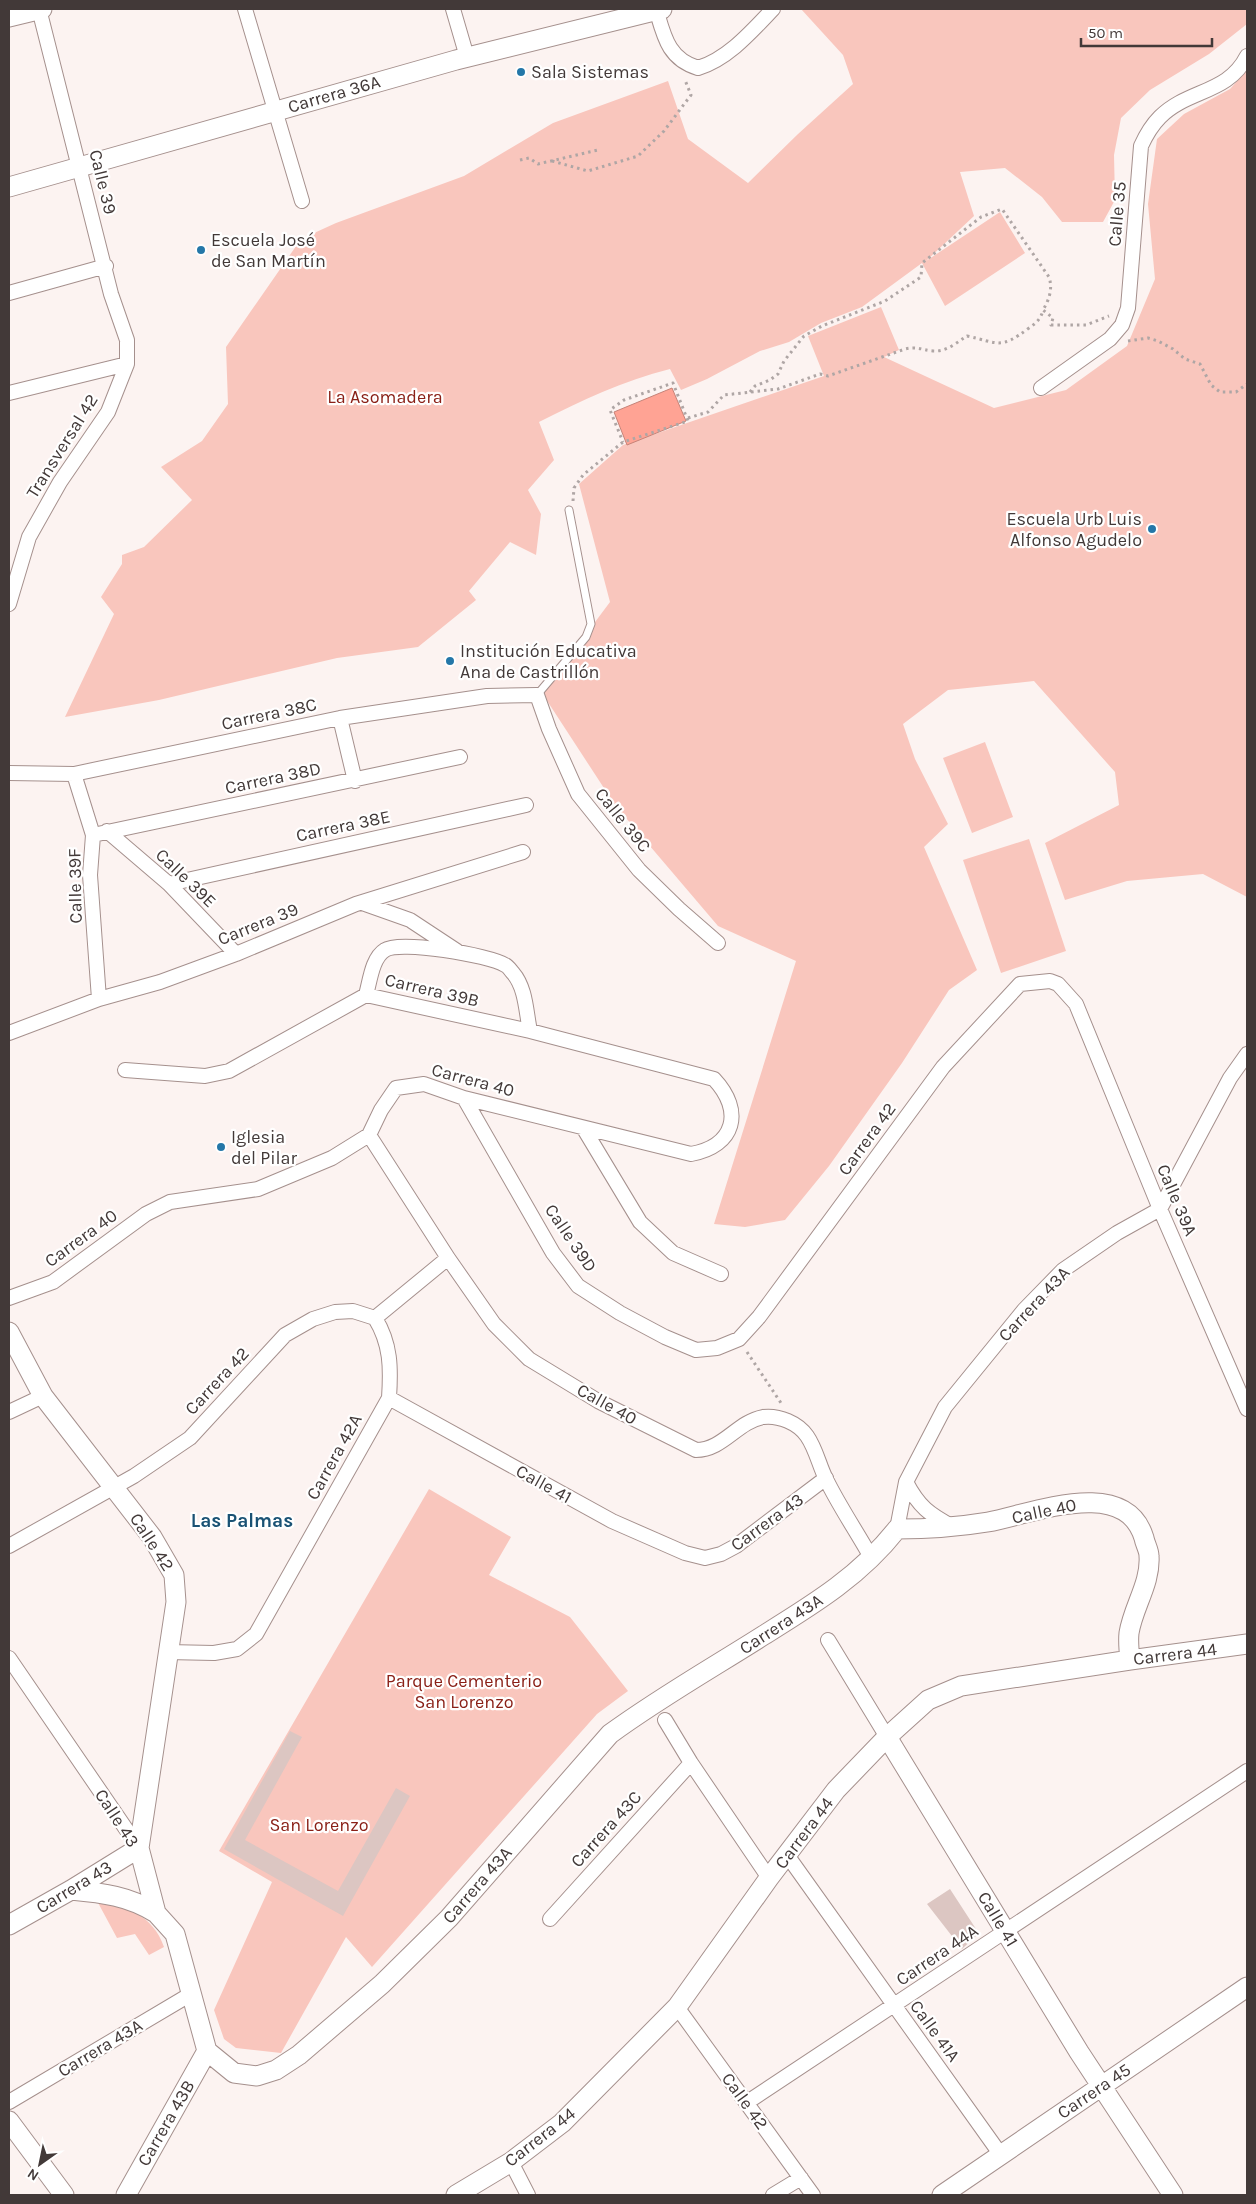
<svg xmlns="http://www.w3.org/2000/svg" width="1256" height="2204" font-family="Karla,sans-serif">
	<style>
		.green { fill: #f9c6bd }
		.water { fill: #ffa394; stroke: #c68378 }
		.building { fill: #dcc6c2 }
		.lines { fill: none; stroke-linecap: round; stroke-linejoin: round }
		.lane-casing { stroke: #a5908d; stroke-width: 9 }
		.street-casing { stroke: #a5908d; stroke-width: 16 }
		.secondary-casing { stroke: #a5908d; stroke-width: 21 }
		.path { stroke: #afa6a5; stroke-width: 3; stroke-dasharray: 2.5 4; stroke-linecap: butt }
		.lane { stroke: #fff; stroke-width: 7 }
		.street { stroke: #fff; stroke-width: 14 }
		.secondary { stroke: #fff; stroke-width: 19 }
		.poi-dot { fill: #2477a8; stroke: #fff; stroke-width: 2 }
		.labels { text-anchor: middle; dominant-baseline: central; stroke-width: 4.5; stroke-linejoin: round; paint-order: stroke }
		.poi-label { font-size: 18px; fill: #423938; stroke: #fff; text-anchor: start }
		.street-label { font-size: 18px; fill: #423938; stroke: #fff }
		.park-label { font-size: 18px; fill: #8a2017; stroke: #fff }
		.neighbourhood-label { font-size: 19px; font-weight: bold; fill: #1a5274; stroke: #fff }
	</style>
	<rect width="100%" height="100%" fill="#fcf3f1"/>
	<path class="green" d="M801 9H1247V24L1209 54 1150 90 1121 118 1114 155 1115 200 1103 222H1062L1042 197 1005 168 960 172 974 216 926 261 1000 212 1025 253 945 306 922 263 862 307 821 323 789 342 760 351 707 379 681 390 670 369C623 381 582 400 539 422L554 460 528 490 541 514 536 555 510 542 469 591 476 600 418 647 337 658 159 700 65 717 114 614 101 597 122 564V555L144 547 192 500 161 467 202 441 228 404 226 347 301 239 336 223 464 176 553 123 668 81 688 139 748 183 798 134 853 84 843 55Z
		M1247 70V897L1203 874 1127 881 1065 900 1045 843 1119 805 1115 772 1034 681 948 690 903 724 915 759 948 824 924 847 977 970 949 990 902 1063 829 1166 785 1220 745 1227 714 1224 796 961 718 926 615 805 542 693 610 602 579 484 623 445 824 376 808 336 881 307 899 350 884 357 994 408 1066 390 1127 346 1155 279 1148 204 1157 139 1184 114 1230 89Z
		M985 742 1013 817 972 833 943 758Z
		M1029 839 1066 951 1001 973 963 860Z
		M429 1489 511 1537 489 1575 570 1617 628 1691 597 1714 372 1967 346 1937 281 2053 236 2048 224 2039 214 2010 272 1882 219 1851Z
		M96 1899C127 1907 153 1915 164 1947L149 1955 135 1934 117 1938Z"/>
	<path class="water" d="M672 388 686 421 627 445 614 412Z"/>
	<path class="building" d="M290 1731 302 1737 245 1840 338 1891 396 1788 410 1796 343 1916 224 1849Z
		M950 1889 976 1929 977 1935 962 1949 927 1904Z"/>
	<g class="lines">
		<defs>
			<path id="lane" d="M537 695 586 637 591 624 569 510"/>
			<path id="street" d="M245 9 302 201
				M453 9 467 57
				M656 9C664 36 668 59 698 68 728 59 752 31 773 9
				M9 293 106 266
				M1041 388 1110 339 1122 325 1128 308 1141 146C1146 135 1151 126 1160 117 1188 89 1228 94 1247 56
				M9 393 127 364
				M9 604 29 537 60 482 108 412 127 364V340L111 294 39 9
				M340 718 355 781
				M9 773 74 774 340 718 487 696 537 695 549 729 578 794 639 870 679 909 718 943
				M74 774 93 835 90 875 99 999
				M107 831 169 884 236 954
				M93 835 460 757
				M169 884 526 805
				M362 903 410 920 457 951
				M366 995C370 981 372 958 385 950 399 940 489 955 505 965 508 966 511 971 513 973 526 988 526 1012 530 1031
				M9 1033 99 999 160 982 236 954 356 904 523 852
				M464 1098 553 1253 578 1286 620 1313 665 1337 696 1350 717 1348 739 1339 759 1317 943 1067 1020 984 1050 981 1058 984 1076 1004 1160 1209 1247 1409
				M584 1129 640 1222 673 1253 721 1274
				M369 1135 448 1258 494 1324 529 1359 598 1401 696 1450C723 1450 737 1422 763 1417 779 1415 798 1423 807 1436 816 1449 819 1465 826 1479 839 1506 857 1532 872 1559
				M9 1298 53 1282 146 1214 170 1202 258 1189 332 1158 369 1135 381 1110 396 1088 424 1084 464 1098 691 1154C735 1146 744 1111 714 1079L530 1031 366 995 229 1071 205 1076 125 1070
				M375 1318 448 1258
				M389 1398 612 1521 685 1553 705 1558 721 1554 736 1546 826 1478
				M9 1412 43 1396
				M906 1482C919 1507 929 1514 953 1527
				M897 1529 906 1482 945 1407 1024 1310 1063 1270 1117 1233 1160 1209 1230 1078 1247 1054
				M9 1546 134 1476 190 1438 285 1335 313 1319 335 1312 353 1311 375 1318
				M828 1640 887 1737
				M167 1652 214 1653 237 1649 256 1634 389 1398C391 1368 391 1344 375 1318
				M9 1658 139 1848
				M665 1720 691 1763 769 1878
				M787 1855 1001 2155
				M550 1919 691 1763
				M677 2007 813 2195
				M9 2102 191 1994
				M746 2103 1247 1771
				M511 2162 528 2195
				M773 2195 801 2178"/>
			<path id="secondary" d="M9 17 42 9
				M9 187 456 60 662 9
				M9 1332 43 1396 152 1537 174 1575 176 1602 139 1848 156 1913 175 1934 207 2051 234 2073 257 2076 276 2070 299 2055 382 1984 449 1918 610 1734C659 1698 712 1668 764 1635 814 1604 860 1576 897 1529 928 1529 958 1527 988 1522 1032 1514 1125 1475 1144 1538 1145 1544 1149 1550 1149 1556 1151 1583 1133 1607 1129 1633 1128 1642 1129 1651 1130 1660
				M887 1737 1079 2052 1173 2195
				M71 1890C103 1893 129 1896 156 1913
				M9 1925 71 1890 139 1848
				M9 2121 64 2195
				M126 2195 207 2051
				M456 2195 511 2162 562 2123 677 2007 769 1878 836 1790 887 1737 928 1700 961 1686 1130 1660 1247 1644
				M942 2195 1247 1987"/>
		</defs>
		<use href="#lane" class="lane-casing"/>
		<use href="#street" class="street-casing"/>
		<use href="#secondary" class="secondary-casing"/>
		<path class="path" d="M520 160 529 158 538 164 598 150
			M552 161 588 171 638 156 664 131 691 95 685 80
			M1128 341 1148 338 1158 341 1173 349 1185 359 1200 364 1211 385 1220 392H1236L1247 384
			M750 392 755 386 770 380 778 374 784 361 804 336 822 326 885 301 921 277 922 263 981 217 1002 209 1049 277C1053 289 1049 300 1043 310
			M688 418 708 412 724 395 778 389 820 374 828 376 905 349C918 346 921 350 933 351 947 352 957 342 967 336 999 343 1000 350 1029 328 1036 323 1041 319 1043 310L1053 318 1051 325H1086L1109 316
			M573 501 574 488 583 475 623 442 688 421 673 383 624 400 610 410 623 442
			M747 1352 781 1403"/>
		<use href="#lane" class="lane"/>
		<use href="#street" class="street"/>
		<use href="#secondary" class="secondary"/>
	</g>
	<g class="poi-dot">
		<circle cx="521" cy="72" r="5"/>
		<circle cx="201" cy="250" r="5"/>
		<circle cx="1152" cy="529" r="5"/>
		<circle cx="450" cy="661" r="5"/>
		<circle cx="221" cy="1147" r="5"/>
	</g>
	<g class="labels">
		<g class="poi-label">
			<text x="531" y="72">Sala Sistemas</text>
			<text x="211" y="240">Escuela José<tspan x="211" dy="21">de San Martín</tspan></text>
			<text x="1142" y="519" text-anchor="end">Escuela Urb Luis<tspan x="1142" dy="21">Alfonso Agudelo</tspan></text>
			<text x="460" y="651">Institución Educativa<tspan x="460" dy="21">Ana de Castrillón</tspan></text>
			<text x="231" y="1137">Iglesia<tspan x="231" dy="21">del Pilar</tspan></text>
		</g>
		<g class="street-label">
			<text transform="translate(334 94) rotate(-16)">Carrera 36A</text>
			<text transform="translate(103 182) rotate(76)">Calle 39</text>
			<text transform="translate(1117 214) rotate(-85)">Calle 35</text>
			<text transform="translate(62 446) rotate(-58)">Transversal 42</text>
			<text transform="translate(269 714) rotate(-12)">Carrera 38C</text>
			<text transform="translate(273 778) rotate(-12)">Carrera 38D</text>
			<text transform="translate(623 820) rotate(51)">Calle 39C</text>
			<text transform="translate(343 826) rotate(-12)">Carrera 38E</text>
			<text transform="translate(186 878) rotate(44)">Calle 39E</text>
			<text transform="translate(75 886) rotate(-91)">Calle 39F</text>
			<text transform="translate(258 924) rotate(-22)">Carrera 39</text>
			<text transform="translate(432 990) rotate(13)">Carrera 39B</text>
			<text transform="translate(473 1080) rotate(15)">Carrera 40</text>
			<text transform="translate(867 1139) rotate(-54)">Carrera 42</text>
			<text transform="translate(1177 1200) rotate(67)">Calle 39A</text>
			<text transform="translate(81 1238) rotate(-36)">Carrera 40</text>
			<text transform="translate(571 1238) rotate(56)">Calle 39D</text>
			<text transform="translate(1034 1304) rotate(-47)">Carrera 43A</text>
			<text transform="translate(217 1381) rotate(-47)">Carrera 42</text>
			<text transform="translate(607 1404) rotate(29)">Calle 40</text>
			<text transform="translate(334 1457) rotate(-61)">Carrera 42A</text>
			<text transform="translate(544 1484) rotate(29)">Calle 41</text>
			<text transform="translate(1044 1511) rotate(-12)">Calle 40</text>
			<text transform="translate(767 1522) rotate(-36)">Carrera 43</text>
			<text transform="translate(152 1542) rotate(57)">Calle 42</text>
			<text transform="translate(781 1624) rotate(-33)">Carrera 43A</text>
			<text transform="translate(1175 1654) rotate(-7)">Carrera 44</text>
			<text transform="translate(117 1818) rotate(57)">Calle 43</text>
			<text transform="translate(606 1829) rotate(-48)">Carrera 43C</text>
			<text transform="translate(804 1833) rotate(-53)">Carrera 44</text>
			<text transform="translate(477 1885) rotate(-49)">Carrera 43A</text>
			<text transform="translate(74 1887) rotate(-31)">Carrera 43</text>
			<text transform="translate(998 1919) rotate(59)">Calle 41</text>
			<text transform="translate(937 1955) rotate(-34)">Carrera 44A</text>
			<text transform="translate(935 2031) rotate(54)">Calle 41A</text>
			<text transform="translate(100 2048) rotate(-31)">Carrera 43A</text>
			<text transform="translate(1094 2091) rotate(-34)">Carrera 45</text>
			<text transform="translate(745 2101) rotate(54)">Calle 42</text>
			<text transform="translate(166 2123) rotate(-60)">Carrera 43B</text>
			<text transform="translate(540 2137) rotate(-38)">Carrera 44</text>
		</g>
		<g class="park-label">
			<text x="385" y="397">La Asomadera</text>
			<text x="464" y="1681">Parque Cementerio<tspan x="464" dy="21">San Lorenzo</tspan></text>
			<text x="319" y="1825">San Lorenzo</text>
		</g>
		<g class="neighbourhood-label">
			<text x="242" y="1521">Las Palmas</text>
		</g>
	</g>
	<rect width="1256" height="2204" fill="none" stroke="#423938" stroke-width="20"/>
	<g transform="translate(40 2164) rotate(213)" stroke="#ffffff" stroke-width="4" paint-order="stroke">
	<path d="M0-4L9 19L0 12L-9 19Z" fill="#423938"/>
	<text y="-8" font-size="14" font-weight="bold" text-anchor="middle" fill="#423938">N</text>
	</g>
	<path d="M1081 38v8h131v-8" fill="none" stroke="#423938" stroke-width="2.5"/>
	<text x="1088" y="38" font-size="15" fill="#423938" stroke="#ffffff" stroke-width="4" paint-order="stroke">50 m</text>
</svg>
